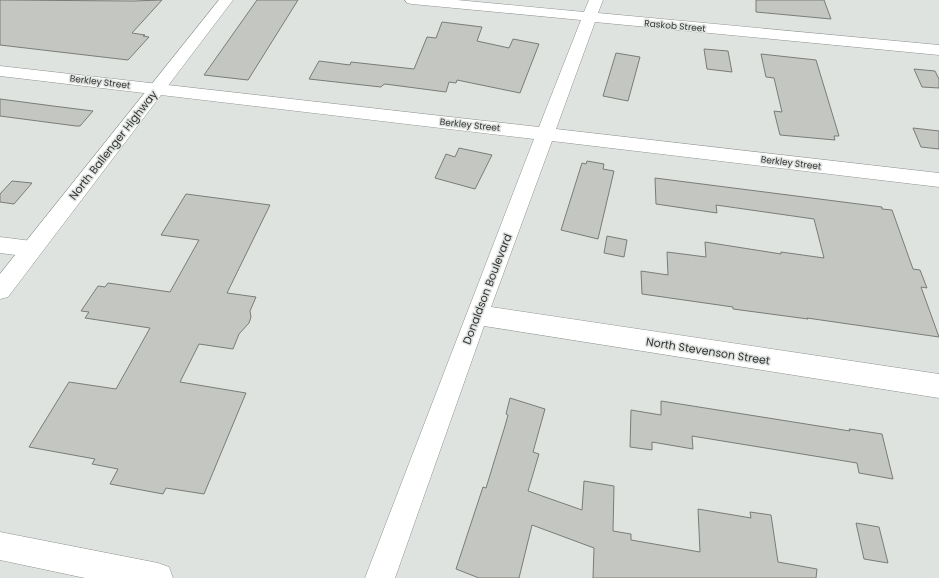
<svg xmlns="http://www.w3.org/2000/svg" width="939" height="578" font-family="Poppins,sans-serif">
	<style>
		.building { fill: #c4c6c2; stroke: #7a7c78 }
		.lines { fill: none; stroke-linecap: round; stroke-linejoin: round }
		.minor-casing { stroke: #8e928f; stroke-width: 1 }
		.major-casing { stroke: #8e928f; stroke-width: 1 }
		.minor { fill: #fff; fill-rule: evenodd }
		.major { fill: #fff; fill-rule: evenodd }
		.labels { text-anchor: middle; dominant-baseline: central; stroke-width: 3; stroke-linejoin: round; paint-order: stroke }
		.far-street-label { font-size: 9px; fill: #343534; stroke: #dfe3e0 }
		.street-label { font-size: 11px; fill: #343534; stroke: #dfe3e0 }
	</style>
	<rect width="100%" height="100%" fill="#dfe3e0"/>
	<path class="building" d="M0 0 133 1 162 0 132 33 145 35 143 36 149 37 128 60 0 45Z
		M257 0H298L248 80 204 75Z
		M756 0H824L831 19 756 12Z
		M442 22 482 27 477 41 509 48 513 39 539 44 520 93 457 80 456 83 449 82 446 92 385 84 383 85 381 87 309 79 319 61 350 65 351 62 414 69 427 37 436 38Z
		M704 49 728 51 732 72 707 69Z
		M616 53 640 57 628 101 603 96Z
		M761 54 816 60 839 136H834L835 140 780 135 774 111 782 112 774 78 766 77Z
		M914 69 935 71 939 79V88L922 87Z
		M0 99 53 106 93 111 80 126H76L0 116Z
		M913 128 939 131V149L921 147Z
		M459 148 492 155 475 189 435 178 446 154 455 157Z
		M587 161 604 164 603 169 614 171 598 239 561 230 582 163 586 164Z
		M655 178 882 207V209L892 210 913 269 920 270 927 288 921 287 939 337 807 318 808 319 733 309V307L642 294 641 271 668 275 667 252 706 257 705 242 781 254V252L824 258 814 219 716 205 717 213 656 204Z
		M12 181 32 183 14 204 0 202V194Z
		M186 194 270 205 227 293 256 297 250 311 251 317 249 323 239 334 233 349 199 344 180 382 246 393 204 494 166 488 163 494 110 484 118 469 92 464 95 459 29 447 69 382 116 389 150 328 85 318 89 312 81 311 98 286 105 287 108 283 170 292 199 240 161 235Z
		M607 236 627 240 624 257 604 253Z
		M510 398 545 409 533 452 539 454 528 491 582 510 584 481 614 486 613 531 631 534V540L700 552 698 509 751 518 750 512 771 515 778 562 817 569 816 578H593L594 548 532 525 519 578H479L456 569 483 487 486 488 505 426 508 415 506 414Z
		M661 401 850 431 849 429 882 434 893 479 859 473 857 463 692 436 693 449 652 442V450L630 447 631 410 661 415Z
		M856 523 879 527 888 563 864 559Z"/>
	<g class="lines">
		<defs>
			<path id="minor" d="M405 0H457L584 12 589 0H603L598 13 939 45V55L595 22 556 129 939 173V187L552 141 491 307 939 374V398L484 326 395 578H365L534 139 0 76V66L539 127 581 20 412 4 407 3Z
				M0 237 32 241 39 243 42 249 39 255 32 257 0 253Z
				M0 532 158 563 169 567 173 578H85L0 560Z"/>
			<path id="major" d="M219 0H233L8 297 0 299V274Z"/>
		</defs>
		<use href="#minor" class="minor-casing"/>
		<use href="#major" class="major-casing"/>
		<use href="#minor" class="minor"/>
		<use href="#major" class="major"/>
	</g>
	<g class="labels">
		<g class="far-street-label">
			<text transform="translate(675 26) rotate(5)">Raskob Street</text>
			<text transform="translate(100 82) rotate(7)">Berkley Street</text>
			<text transform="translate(470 125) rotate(6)">Berkley Street</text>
			<text transform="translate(791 163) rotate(7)">Berkley Street</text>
		</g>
		<g class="street-label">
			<text transform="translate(113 145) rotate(-52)">North Ballenger Highway</text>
			<text transform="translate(487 289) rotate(-69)">Donaldson Boulevard</text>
			<text transform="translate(708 351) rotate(9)">North Stevenson Street</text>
		</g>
	</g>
</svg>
